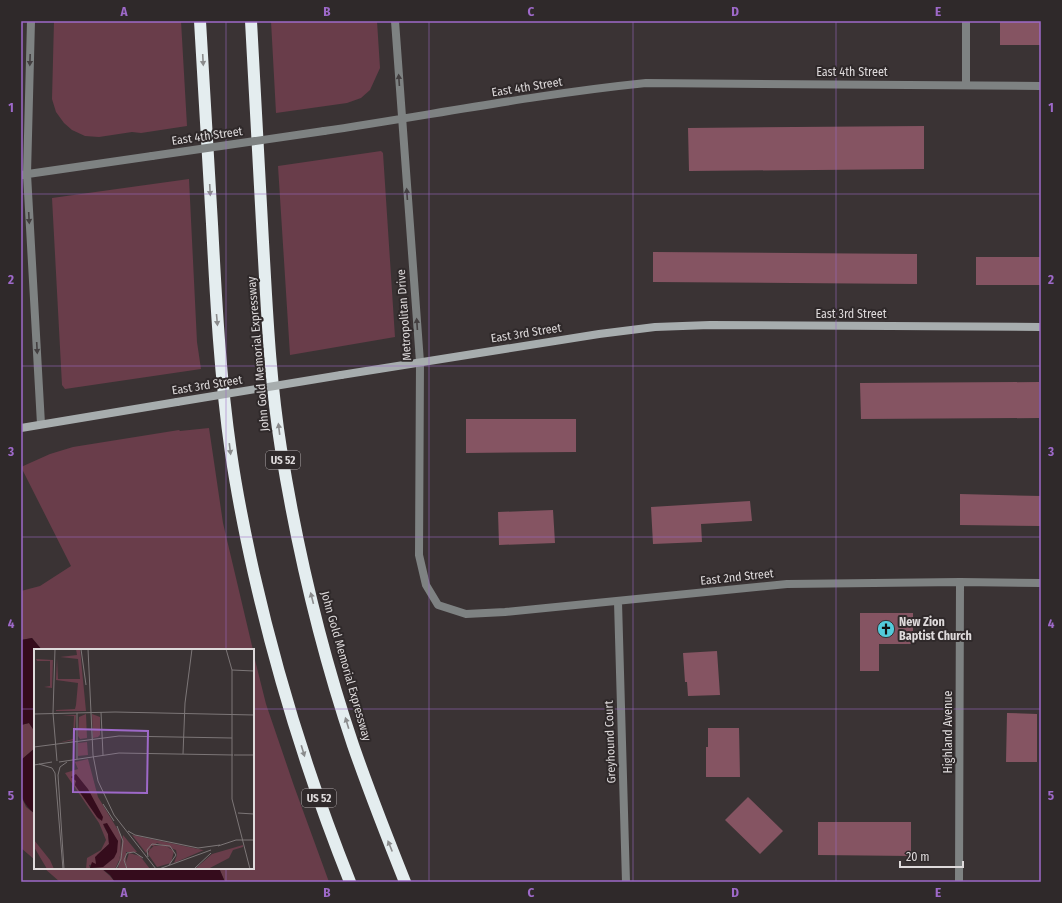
<svg xmlns="http://www.w3.org/2000/svg" width="1062" height="903" font-family="'Fira Sans Condensed',sans-serif">
	<style>
		.green { fill: #693d4a }
		.water { fill: #350c1c }
		.building { fill: #855462 }
		.lines { fill: none; stroke-linecap: round; stroke-linejoin: round }
		.minor { stroke: #7e8282; stroke-width: 8 }
		.tertiary { stroke: #7e8282; stroke-width: 8 }
		.secondary { stroke: #a7adae; stroke-width: 8 }
		.motorway { stroke: #e4edef; stroke-width: 12 }
		.tertiary-bridge { stroke: #7e8282; stroke-width: 8 }
		.secondary-bridge { stroke: #a7adae; stroke-width: 8 }
		.oneway { fill: #433f40 }
		.oneway2 { fill: #8a8b8c }
		.grid { fill: none; stroke: #9e69c9; stroke-width: 1; stroke-opacity: 0.55 }
		.labels { text-anchor: middle; dominant-baseline: central; stroke-width: 4; stroke-linejoin: round; paint-order: stroke }
		.shield { fill: #2f292a; stroke: #aaa5a6; stroke-width: 1 }
		.shield-label { font-size: 11px; font-weight: bold; fill: #dedadb }
		.street-label { font-size: 12px; fill: #dedadb; stroke: #2f292a }
		.poi-label { font-size: 12px; font-weight: bold; fill: #dedadb; stroke: #2f292a; text-anchor: start }
		.inset-road { fill: none; stroke: #7c7677; stroke-width: 1 }
		.view { fill: #9e69c9; fill-opacity: 0.15; stroke: #9e69c9; stroke-width: 2 }
		.inset-edge { fill: none; stroke: #dedadb; stroke-width: 2 }
		.neatline { fill: none; stroke: #9e69c9; stroke-width: 1.5 }
		.grid-label { font-size: 13px; text-anchor: middle; font-weight: bold; fill: #9e69c9 }
	</style>
	<rect width="100%" height="100%" fill="#3a3334"/>
	<path class="green" d="M54 21H181L187 126 141 133 132 132 99 137 85 136 72 130 64 123 56 112 52 99Z
		M271 21H377L380 68 370 90 361 98 347 103 276 113Z
		M381 151 383 153 395 337 290 355 278 166Z
		M189 179 197 342 201 369 65 389 62 385 52 198Z
		M209 428 223 523 253 650H42L32 638 21 640V591L40 586 71 566 21 467 50 454 73 447 179 430 180 431Z
		M253 652 266 704 294 786 329 882H225L219 868H253Z
		M29 723 35 732V748L21 760V725Z
		M21 796 26 807 35 814V860L21 848Z
		M44 868H101L110 876 115 882H60Z"/>
	<path class="water" d="M32 638 42 650H35V732L29 723 21 725V640Z
		M35 748V814C15 798 21 783 21 760Z
		M101 868H219L225 882H115L110 875Z"/>
	<path class="building" d="M1000 21H1041V45H1000Z
		M924 126V169L689 171 688 128Z
		M653 252 917 254V284L653 282Z
		M976 257H1041V285H976Z
		M1039 382V418L861 419 860 383Z
		M466 419H576V452L466 453Z
		M960 494 1041 496V526L960 525Z
		M750 501 752 521 701 524 702 542 653 544 651 507Z
		M553 510 555 543 499 545 498 512Z
		M860 613H913V644H879V671H860Z
		M717 651 720 695 688 696 687 682H685L683 653Z
		M1007 713 1037 714V762H1006Z
		M708 728H739L740 777H706V747H708Z
		M748 797 783 831 760 854 725 820Z
		M818 822H911V856L818 855Z"/>
	<g class="lines">
		<path class="minor" d="M966 21V84
			M420 362 419 555 426 585 438 605 466 614 505 612 787 584 960 582 1041 583
			M618 602 626 882
			M959 882 960 582"/>
		<path class="tertiary" d="M31 21 27 174 41 424
			M395 21 420 362
			M324 131C431 115 538 94 646 83L1041 86
			M21 175 152 156"/>
		<path class="secondary" d="M341 375 599 334 655 327 710 325 1041 327
			M21 428 177 402"/>
		<path class="motorway" d="M200 21C204 89 208 156 212 224 216 300 220 377 231 453 237 494 245 534 254 574 278 679 310 782 350 882
			M251 21C255 95 259 168 263 242 267 311 270 381 281 449 297 548 321 650 353 745 369 791 387 837 405 882"/>
		<path class="tertiary-bridge" d="M152 156 324 131"/>
		<path class="secondary-bridge" d="M177 402 341 375"/>
	</g>
	<defs><path id="oneway-solid" d="M-6-.8H1V-3.2L6.5 0L1 3.2V.8H-6Z"/></defs>
	<g class="oneway">
		<use href="#oneway-solid" transform="translate(30 60) rotate(92)"/>
		<use href="#oneway-solid" transform="translate(399 80) rotate(-94)"/>
		<use href="#oneway-solid" transform="translate(407 194) rotate(-94)"/>
		<use href="#oneway-solid" transform="translate(29 218) rotate(87)"/>
		<use href="#oneway-solid" transform="translate(417 324) rotate(-94)"/>
		<use href="#oneway-solid" transform="translate(37 348) rotate(87)"/>
	</g>
	<g class="oneway2">
		<use href="#oneway-solid" transform="translate(203 60) rotate(87)"/>
		<use href="#oneway-solid" transform="translate(210 190) rotate(87)"/>
		<use href="#oneway-solid" transform="translate(217 320) rotate(85)"/>
		<use href="#oneway-solid" transform="translate(279 429) rotate(-97)"/>
		<use href="#oneway-solid" transform="translate(230 449) rotate(83)"/>
		<use href="#oneway-solid" transform="translate(312 598) rotate(-104)"/>
		<use href="#oneway-solid" transform="translate(347 723) rotate(-107)"/>
		<use href="#oneway-solid" transform="translate(303 751) rotate(73)"/>
		<use href="#oneway-solid" transform="translate(390 846) rotate(-112)"/>
	</g>
	<path class="grid" d="M226 21V650M429 21V882M633 21V882M836 21V882M21 194H1041M21 366H1041M21 537H1041M21 709H35M253 709H1041M226 868V882"/>
	<defs>
		<symbol id="church-disc" viewBox="-11 -11 22 22"><circle r="9.5" fill="#53cbdb" stroke="#2f292a"/><path d="M-1.2-6h2.4v3.5h3.3v2.4h-3.3V6h-2.4V-.1h-3.3v-2.4h3.3Z" fill="#111"/></symbol>
	</defs>
	<g fill-rule="evenodd">
		<use href="#church-disc" x="876" y="619" width="20" height="20"/>
	</g>
	<g class="labels">
		<g class="shield">
			<rect x="266" y="451" width="34" height="18" rx="3"/>
			<rect x="302" y="789" width="34" height="18" rx="3"/>
		</g>
		<g class="shield-label">
			<text x="283" y="460">US 52</text>
			<text x="319" y="798">US 52</text>
		</g>
		<g class="street-label">
			<text x="852" y="72">East 4th Street</text>
			<text transform="translate(527 87) rotate(-9)">East 4th Street</text>
			<text transform="translate(207 136) rotate(-8)">East 4th Street</text>
			<text x="851" y="314">East 3rd Street</text>
			<text transform="translate(404 315) rotate(-94)">Metropolitan Drive</text>
			<text transform="translate(526 333) rotate(-9)">East 3rd Street</text>
			<text transform="translate(258 354) rotate(-95)">John Gold Memorial Expressway</text>
			<text transform="translate(207 385) rotate(-9)">East 3rd Street</text>
			<text transform="translate(737 577) rotate(-6)">East 2nd Street</text>
			<text transform="translate(346 666) rotate(74)">John Gold Memorial Expressway</text>
			<text transform="translate(948 732) rotate(-90)">Highland Avenue</text>
			<text transform="translate(610 742) rotate(-92)">Greyhound Court</text>
		</g>
		<g class="poi-label">
			<text x="899" y="622">New Zion<tspan x="899" dy="14">Baptist Church</tspan></text>
		</g>
	</g>
	<g transform="translate(34 649)">
		<rect width="220" height="220" fill="#3a3334"/>
		<path d="M42 0H46L52 62H22V35V61L41 60 42 56 44 34 22 31 23 9 24 30H46L44 10 26 8 43 6ZM2 10 19 11 18 39 10 38 16 37V12H3ZM52 65 53 89 46 90 44 87 45 68ZM58 65 66 68V86L64 88 59 89ZM28 66H42L40 91 24 94 39 90 40 67ZM53 93 54 106 44 107V94ZM54 110 64 148 87 186 86 209 81 220H52L53 209 67 201 72 191 65 174 31 124 44 120 41 113ZM43 129 56 144 66 172 41 136ZM69 176 84 192 69 218 56 219 55 216 62 215 63 206 75 195 74 185ZM89 186 103 203H92V220H84ZM98 186 169 201H170L140 214 143 206 142 201 123 194 112 204ZM0 191 16 211 20 220H13L0 198ZM130 196 140 202 137 214 123 218 114 205 117 197ZM209 196V198L199 201 195 209 174 220H161L178 205ZM95 204 106 207 116 220H94L91 216Z" fill="#693d4a" fill-rule="evenodd"/>
		<path d="M42 125 54 140 69 168 68 172 63 168 41 136 42 132 37 128ZM73 174 84 192 83 203 80 209 69 218 56 219 58 213 62 215 61 208 75 195 74 185 69 175Z" fill="#350c1c"/>
		<path class="inset-road" d="M21 0 19 64 23 112M47 0 52 36M54 0 59 106 64 132 80 166 122 220M192 0 198 21V150L216 220M198 21 220 22M67 63 69 106M0 65 81 63 220 66M0 98 85 87 198 89M149 105 151 54 158 0M200 106H220M43 110V64M25 113 85 104 199 106M5 115 18 119 21 124 29 220M0 116 18 113M69 155 80 172M204 164 220 165M94 182 101 186 164 199 186 196M184 197 202 191H220M114 208 113 201 118 195 136 197 142 206 135 216M30 220 24 126 26 118 33 113M82 220 87 210 89 192 83 177M93 220 90 211 93 204 100 203 109 209M125 220 177 201M160 220 177 204"/>
		<path class="view" d="M40 80 114 82 113 144 39 143Z"/>
		<rect width="220" height="220" class="inset-edge"/>
	</g>
	<rect width="1062" height="903" fill="none" stroke="#2f292a" stroke-width="44"/>
	<path d="M900 861v6h63v-6" fill="none" stroke="#dedadb" stroke-width="2"/>
	<text x="906" y="861" font-size="12" fill="#dedadb" stroke="#2f292a" stroke-width="3" paint-order="stroke">20 m</text>
	<rect x="22" y="22" width="1018" height="859" class="neatline"/>
	<g class="grid-label">
		<text x="124" y="16">A</text>
		<text x="327" y="16">B</text>
		<text x="531" y="16">C</text>
		<text x="735" y="16">D</text>
		<text x="938" y="16">E</text>
		<text x="11" y="112">1</text>
		<text x="1051" y="112">1</text>
		<text x="11" y="284">2</text>
		<text x="1051" y="284">2</text>
		<text x="11" y="456">3</text>
		<text x="1051" y="456">3</text>
		<text x="11" y="628">4</text>
		<text x="1051" y="628">4</text>
		<text x="11" y="800">5</text>
		<text x="1051" y="800">5</text>
		<text x="124" y="897">A</text>
		<text x="327" y="897">B</text>
		<text x="531" y="897">C</text>
		<text x="735" y="897">D</text>
		<text x="938" y="897">E</text>
	</g>
</svg>
